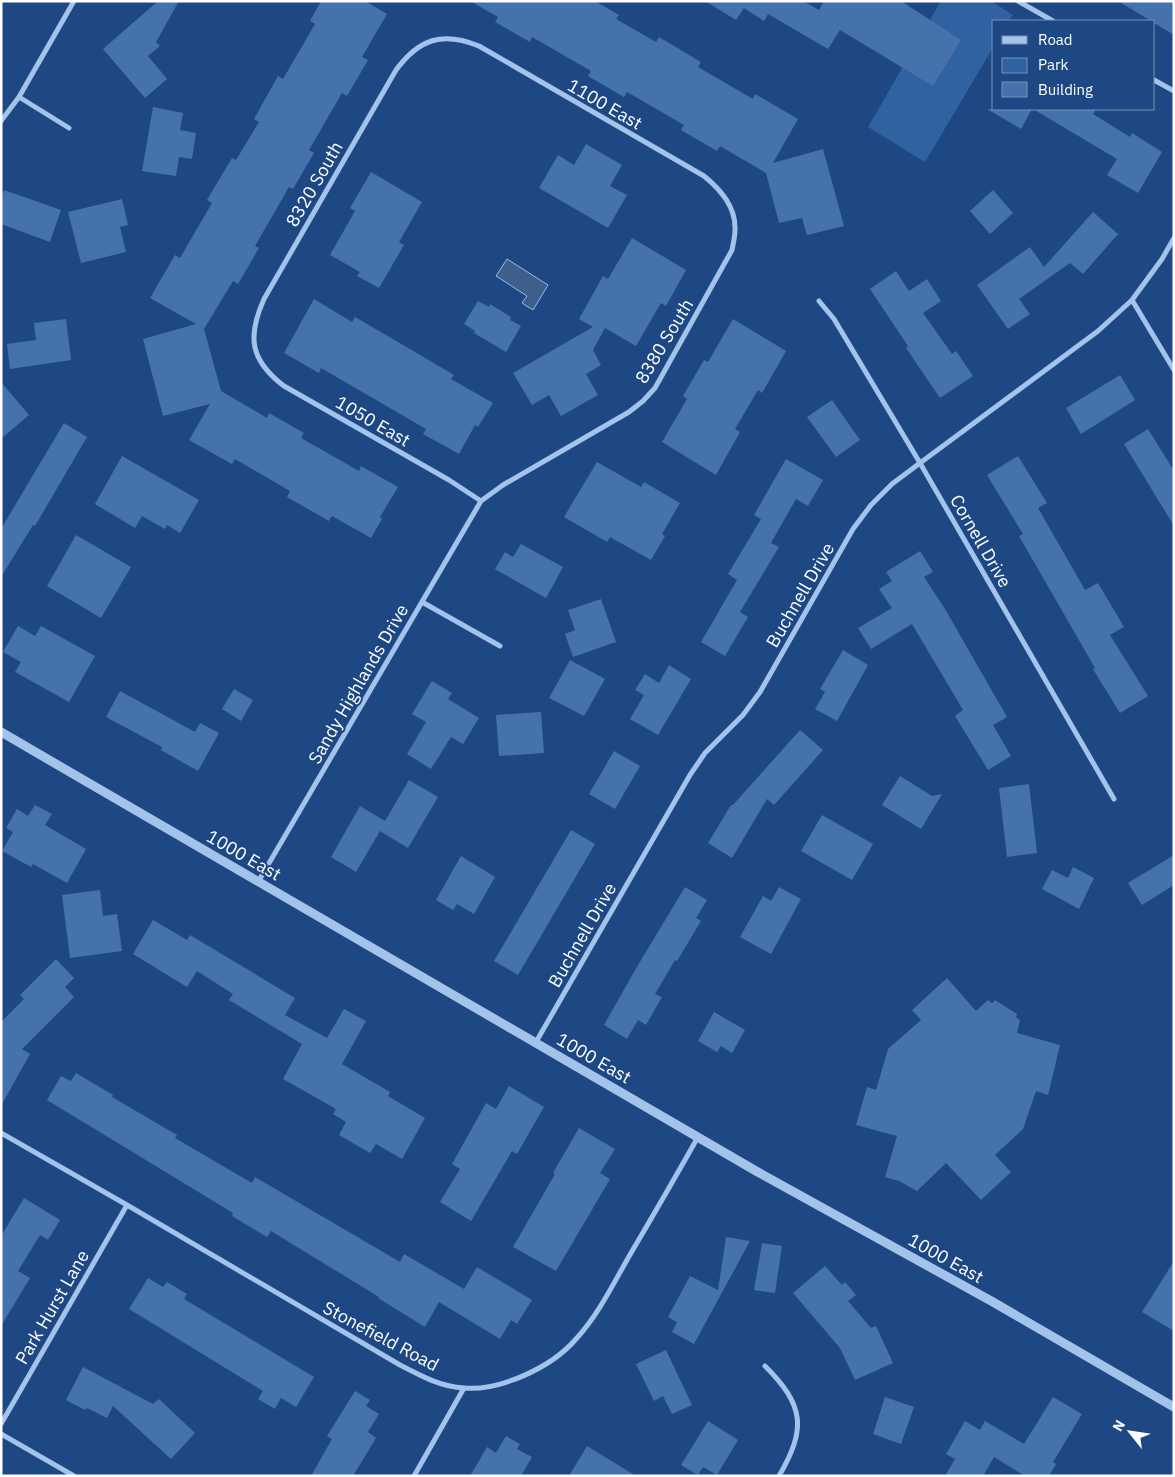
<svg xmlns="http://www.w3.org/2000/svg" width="1175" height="1477" font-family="'IBM Plex Sans',sans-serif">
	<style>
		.green { fill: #3062a2 }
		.water { fill: #3f5f8b; stroke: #97bdec }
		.building { fill: #4572ad }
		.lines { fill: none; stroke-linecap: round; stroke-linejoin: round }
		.minor { stroke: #a4c3ea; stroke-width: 5 }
		.tertiary { stroke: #a4c3ea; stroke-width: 9 }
		.labels { text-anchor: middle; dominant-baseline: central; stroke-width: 4; stroke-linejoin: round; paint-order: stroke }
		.street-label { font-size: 18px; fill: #fff; stroke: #1d4884 }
	</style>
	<rect width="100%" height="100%" fill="#1d4884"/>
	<path class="green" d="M941 1H991L1013 15 1009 21H994V46L925 162 868 127Z"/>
	<path class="water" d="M507 259 548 285 533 310 522 303 527 296 496 276Z"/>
	<path class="building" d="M158 1H179L156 42 160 46 148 56 167 79 145 98 103 49Z
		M321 1H365L387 14 362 57 368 60 347 96 342 93 309 150 314 153 293 189 289 187 255 246 259 248 238 284 233 281 204 329 221 391 267 418 269 413 304 433 301 438 359 471 361 466 398 487 380 517 382 519 371 538 332 516 329 521 287 497 290 491 235 459 232 464 189 440 210 404 163 416 143 339 196 324 150 298 175 255 180 258 212 203 207 200 232 158 236 160 259 122 254 119 278 76 283 79 315 24 310 21Z
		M470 1H595L619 15 616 19 656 42 659 37 701 62 698 67 753 99 755 94 798 119 773 163 823 149 844 226 807 235 802 218 779 223 766 173 720 146 717 151 681 130 684 125 627 92 624 97 588 76 591 71 532 37 530 42 495 22 498 17Z
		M705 1H803L819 10 824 1H901L961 40 933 86 840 30 828 49 768 14 764 21 744 8 736 20Z
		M1118 1H1174V35L1154 23V21H1151Z
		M153 107 183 113 180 130 196 133 192 159 179 157 176 176 142 171Z
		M987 109H1032L1021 129Z
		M1033 109H1096L1093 114 1130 137 1132 133 1162 152 1138 193 1107 175 1117 159Z
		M586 144 622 165 610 186 627 195 608 228 539 188 558 155 574 165Z
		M371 172 422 202 399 242 404 245 379 288 357 276 360 272 330 255 355 211 350 208Z
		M4 190 61 210 50 242 1 224V198Z
		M993 190 1013 213 990 234 970 211Z
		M122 199 128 225 120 227 126 252 81 263 68 212Z
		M1093 212 1118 234 1083 274 1070 263 1019 299 1030 314 1008 329 977 285 1030 247 1044 267Z
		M632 238 686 270 666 306 661 303 636 346 605 328 593 350 601 365 586 374 598 395 561 416 549 395 532 405 513 373 593 327 579 319 603 276 608 279Z
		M896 271 909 291 927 279 941 301 923 313 952 354 956 351 973 376 940 398 906 348 908 346 870 289Z
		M314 299 352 322 355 317 398 342 454 375 451 379 493 403 478 427 475 425 459 454 423 434 426 429 383 404 321 368 319 373 284 353Z
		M478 301 489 307 490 304 511 317 510 320 521 326 506 352 474 333 475 331 464 324Z
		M66 319 71 360 10 369 7 344 36 340 34 323Z
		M733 319 786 351 762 393 758 390 735 429 740 432 716 475 662 442 687 399 683 396 704 360 708 362Z
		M1120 375 1135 400 1081 434 1066 408Z
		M1 382 29 415 1 439Z
		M832 400 860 440 836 457 807 417Z
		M64 423 87 437 35 526 33 525 1 577V529Z
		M1148 429 1174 471V526L1124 444Z
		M122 456 199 500 180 533 167 525 165 529 142 516 135 528 95 504Z
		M1018 456 1047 503 1038 508 1085 590 1098 583 1124 627 1110 635 1148 696 1120 713 1093 669 1095 668 1019 536 1023 534 987 475Z
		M786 459 823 480 808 506 796 499 771 543 779 547 740 612 748 617 725 656 701 642 737 580 728 574 761 519 754 515Z
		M597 462 641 487 644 482 680 503 662 534 665 536 651 560 610 537 607 542 564 517Z
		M76 535 131 567 101 618 47 586Z
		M521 544 563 567 546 598 495 569 505 552 513 557Z
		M920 551 933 572 924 577 945 609 1007 717 993 725 1011 756 988 770 955 716 963 710 912 624 871 649 858 628 892 608 879 589 892 581 886 572Z
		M601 599 616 642 573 657 565 634 575 630 568 610Z
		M18 626 35 636 41 626 95 656 69 702 15 672 21 662 3 652Z
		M843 650 868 665 837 721 815 709 825 692 820 689Z
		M570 660 605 679 584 716 549 698Z
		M669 665 691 679 658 735 630 719 644 695 635 690 645 674 659 683Z
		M432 681 452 693 448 699 479 718 463 744 451 737 431 769 407 754 426 722 412 714Z
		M234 689 253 700 241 721 222 709Z
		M120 691 195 732 200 723 219 733 198 771 161 750 162 747 106 717Z
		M541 712 544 753 499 756 496 715Z
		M800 730 823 750 774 805 767 799 732 858 708 843 731 805H733Z
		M614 751 640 766 615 809 589 794Z
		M900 776 932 796 942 794 921 829 882 805Z
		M409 780 438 797 408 848 380 831 356 872 331 857 360 806 385 821Z
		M1029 784 1037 853 1007 857 999 788Z
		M35 805 52 814 45 825 86 849 67 883 33 864 31 867 2 851 13 832 6 828 17 809 28 816Z
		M822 815 873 844 852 880 801 851Z
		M571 830 595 844 518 975 494 961Z
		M1174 855V885L1142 905 1128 883Z
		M461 856 495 877 474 914 457 904 453 910 436 900Z
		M1073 867 1094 878 1079 909 1042 889 1052 870 1068 878Z
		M685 887 707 900 696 918 701 921 677 961 675 960 655 994 662 997 646 1025 638 1020 627 1039 604 1025 638 965Z
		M779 887 801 899 771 954 740 937 763 896 771 901Z
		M100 890 103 916 117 914 122 951 70 958 62 895Z
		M153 920 187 940 190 935 295 998 285 1015 327 1038 344 1009 366 1021 342 1064 390 1092 388 1096 425 1118 402 1159 376 1144 370 1153 339 1135 346 1122 333 1114 336 1109 283 1079 302 1044 229 1000 233 994 197 971 187 987 133 954Z
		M56 959 74 978 65 987 74 997 22 1049 30 1054 1 1106V1022L24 999 20 995Z
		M947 978 976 1011 988 1000 992 1003 995 1000 1017 1014 1016 1017 1020 1020 1017 1033 1060 1045 1048 1095 1036 1091 1023 1129 995 1155 1011 1172 981 1200 946 1163 917 1191 899 1181 885 1177 897 1136 856 1125 867 1087 876 1090 888 1049 921 1020 912 1010Z
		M714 1012 745 1030 732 1053 721 1046 717 1052 698 1041Z
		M76 1073 113 1095 112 1097 177 1135 175 1138 252 1183 255 1177 400 1262 404 1254 464 1289 477 1267 532 1300 517 1324 511 1320 500 1339 439 1302 425 1327 378 1298 379 1297 271 1231 267 1237 232 1216 233 1213 47 1100 61 1076 71 1081Z
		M509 1086 544 1107 517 1154 512 1151 471 1221 440 1202 460 1169 452 1164 486 1103 496 1109Z
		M579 1128 615 1149 600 1173 610 1179 556 1271 513 1247 555 1174 553 1173Z
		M24 1198 60 1220 48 1240 40 1235 18 1271 30 1278 1 1326V1236Z
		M726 1237 750 1241 694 1344 672 1332 677 1322 668 1317 690 1276 718 1290Z
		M762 1243 782 1246 775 1293 754 1290Z
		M1174 1261V1331L1142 1312Z
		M825 1266 842 1285 845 1282 856 1295 848 1301 871 1328 876 1326 893 1363 855 1380 840 1348 793 1293Z
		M148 1278 163 1287 167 1282 187 1294 184 1299 314 1377 296 1407 281 1398 275 1409 258 1399 263 1391 129 1309Z
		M666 1350 692 1405 672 1414 663 1396 654 1401 636 1364Z
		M83 1367 153 1404 159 1399 195 1433 171 1459 113 1406 107 1418 87 1408 85 1410 66 1400Z
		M355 1391 370 1400 366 1406 379 1414 368 1432 376 1438 353 1476H311L332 1439 327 1436Z
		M885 1397 914 1407 901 1444 873 1434Z
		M1053 1397 1082 1414 1053 1462 1056 1464 1049 1476H1025L994 1457 983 1476H945L955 1459 946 1454 965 1421 980 1430 985 1421 1024 1444Z
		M708 1421 738 1440 717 1475 703 1467 698 1475 681 1465Z
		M506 1436 520 1444 517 1449 532 1457 521 1476H470L487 1447 496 1453Z
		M587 1446 636 1476H569Z"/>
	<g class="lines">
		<path class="minor" d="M1018 1 1053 21
			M1154 80 1174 91
			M19 97 69 128
			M1 121 19 97 74 1
			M1132 300 1174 370
			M819 301 834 319 920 463 1114 799
			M422 602 500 646
			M258 882 481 501 503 485 629 412 643 401 655 388 732 250C733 244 735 237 735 230 736 207 721 190 704 176L479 46C442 31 419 39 396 70L264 299C247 337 250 360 284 386L449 480 481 501
			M536 1042 690 775 705 753 743 715 760 692 853 529 871 505 892 484 920 463 1098 331 1132 300 1162 259 1174 238
			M1 1133 127 1205 400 1365C419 1375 441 1387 464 1388 501 1391 552 1367 576 1339 599 1314 614 1282 631 1253 654 1214 676 1176 698 1137
			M765 1366C804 1405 807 1428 779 1476
			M1 1424 127 1205
			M1 1434 74 1476
			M414 1476 464 1388"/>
		<path class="tertiary" d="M1 732 756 1171 993 1302 1174 1407"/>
	</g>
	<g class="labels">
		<g class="street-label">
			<text transform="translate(605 104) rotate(30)">1100 East</text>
			<text transform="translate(314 184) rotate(-60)">8320 South</text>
			<text transform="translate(664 341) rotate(-59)">8380 South</text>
			<text transform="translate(373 421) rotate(30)">1050 East</text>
			<text transform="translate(981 541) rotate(60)">Cornell Drive</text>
			<text transform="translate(800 595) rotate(-60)">Buchnell Drive</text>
			<text transform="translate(358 684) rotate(-60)">Sandy Highlands Drive</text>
			<text transform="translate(244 855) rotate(30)">1000 East</text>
			<text transform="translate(582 935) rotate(-60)">Buchnell Drive</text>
			<text transform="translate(594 1058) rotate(30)">1000 East</text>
			<text transform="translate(946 1258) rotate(29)">1000 East</text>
			<text transform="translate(52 1307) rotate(-60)">Park Hurst Lane</text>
			<text transform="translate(381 1336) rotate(28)">Stonefield Road</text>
		</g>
	</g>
	<rect width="1175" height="1477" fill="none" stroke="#ffffff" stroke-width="5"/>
	<rect x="992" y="20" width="162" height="90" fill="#1d4884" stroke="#7791b5"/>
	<rect x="1002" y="36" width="25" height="8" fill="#a4c3ea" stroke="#7791b5"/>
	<text x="1038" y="45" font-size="15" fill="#ffffff">Road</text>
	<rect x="1002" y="58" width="25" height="15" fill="#3062a2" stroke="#7791b5"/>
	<text x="1038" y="70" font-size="15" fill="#ffffff">Park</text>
	<rect x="1002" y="82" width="25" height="15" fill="#4572ad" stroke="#7791b5"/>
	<text x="1038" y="95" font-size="15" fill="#ffffff">Building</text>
	<g transform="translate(1130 1432) rotate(300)" stroke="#1d4884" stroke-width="4" paint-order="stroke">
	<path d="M0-4L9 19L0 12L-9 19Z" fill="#ffffff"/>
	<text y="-8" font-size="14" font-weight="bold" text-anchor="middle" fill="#ffffff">N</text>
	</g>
</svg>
